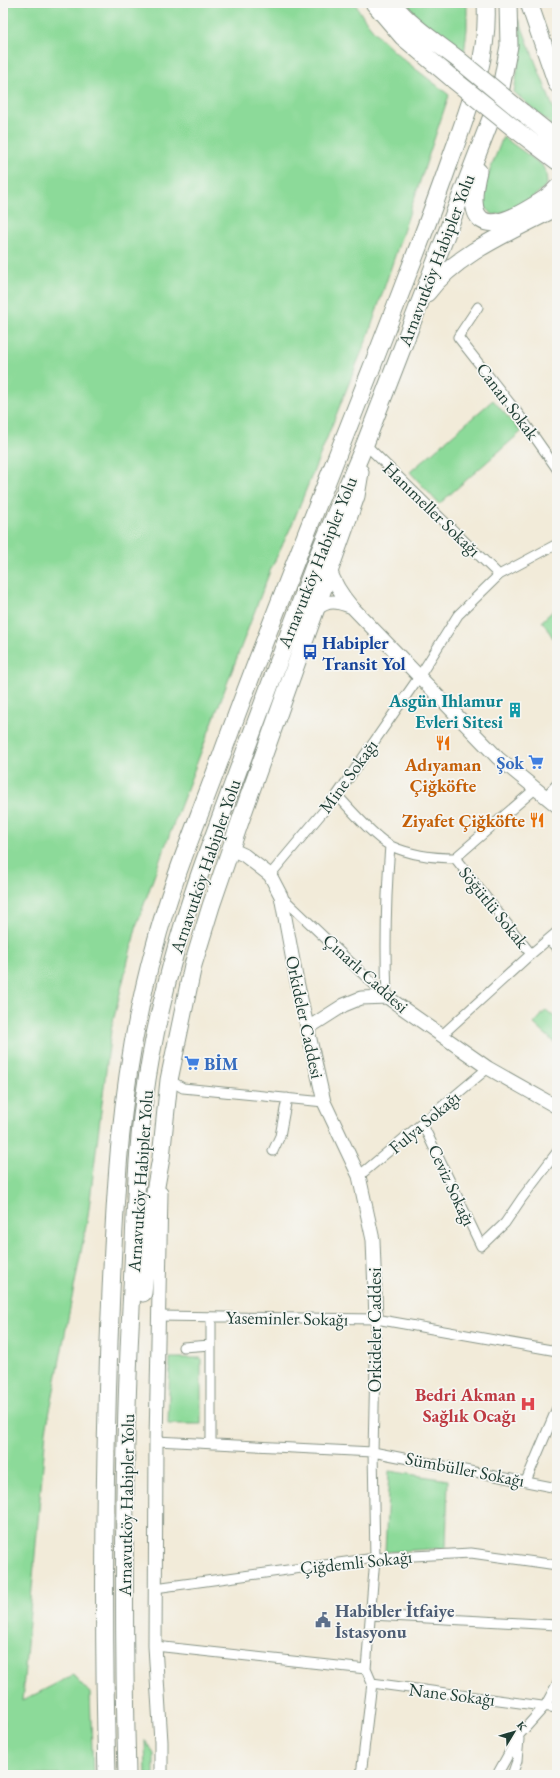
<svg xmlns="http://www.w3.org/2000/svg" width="560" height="1778" font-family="'EB Garamond',serif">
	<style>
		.green { fill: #8cda99; stroke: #568c66 }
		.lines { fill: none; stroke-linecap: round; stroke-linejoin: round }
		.street-casing { stroke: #889486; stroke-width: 11 }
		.secondary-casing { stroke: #889486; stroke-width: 15 }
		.highway-casing { stroke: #889486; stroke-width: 19 }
		.street { stroke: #fff; stroke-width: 9 }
		.secondary { stroke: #fff; stroke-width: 13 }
		.highway { stroke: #fff; stroke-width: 17 }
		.highway-bridge-casing { stroke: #889486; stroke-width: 19; stroke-linecap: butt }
		.highway-bridge { stroke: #fff; stroke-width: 17 }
		.labels { text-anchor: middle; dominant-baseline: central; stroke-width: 3.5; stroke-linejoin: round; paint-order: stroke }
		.street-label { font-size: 18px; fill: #1f3d34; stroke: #f6f6f2 }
		.transit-label { font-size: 18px; font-weight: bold; fill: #164399; stroke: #f6f6f2; text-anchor: start }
		.culture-label { font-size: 18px; font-weight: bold; fill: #0d838f; stroke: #f6f6f2; text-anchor: end }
		.shop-label { font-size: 18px; font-weight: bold; fill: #366cbe; stroke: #f6f6f2; text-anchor: end }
		.food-label { font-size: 18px; font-weight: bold; fill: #c56008; stroke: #f6f6f2 }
		.health-label { font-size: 18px; font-weight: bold; fill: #be3a42; stroke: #f6f6f2; text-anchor: end }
		.service-label { font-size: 18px; font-weight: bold; fill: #4e5e75; stroke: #f6f6f2; text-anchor: start }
	</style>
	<rect width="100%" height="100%" fill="#f6f6f2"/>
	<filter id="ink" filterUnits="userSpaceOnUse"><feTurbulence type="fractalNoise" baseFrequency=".025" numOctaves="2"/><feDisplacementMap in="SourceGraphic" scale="8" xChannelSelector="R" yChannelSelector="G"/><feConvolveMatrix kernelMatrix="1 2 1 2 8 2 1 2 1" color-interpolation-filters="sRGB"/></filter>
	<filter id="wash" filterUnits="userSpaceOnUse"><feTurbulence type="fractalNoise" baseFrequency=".012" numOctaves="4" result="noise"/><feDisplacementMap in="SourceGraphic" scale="16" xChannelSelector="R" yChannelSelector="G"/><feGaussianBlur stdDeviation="0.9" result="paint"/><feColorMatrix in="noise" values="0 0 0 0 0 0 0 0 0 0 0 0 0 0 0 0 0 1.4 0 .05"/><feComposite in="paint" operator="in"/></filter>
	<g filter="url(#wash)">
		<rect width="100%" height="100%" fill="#f2ebd9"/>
		<path class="green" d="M3 3H355C374 42 416 68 449 95L368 336 291 527 270 571 161 857 137 924 111 1030 88 1216 46 1431 22 1701 73 1675 90 1693 93 1775H3Z
			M407 3H467V29L464 54 419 19Z
			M519 20 556 115 557 130 514 92 519 59Z
			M503 137 542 165 546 173 547 184C534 199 514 211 494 215 486 210 482 206 480 196Z
			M493 400 521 432 439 504 410 472Z
			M557 607V644L542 621Z
			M546 1010 557 1019V1045L534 1024Z
			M170 1358H201V1424H168Z
			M389 1471 448 1480 446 1548 385 1552Z
			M145 1740 154 1754V1775H146Z"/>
	</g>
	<g filter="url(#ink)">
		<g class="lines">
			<defs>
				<path id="street" d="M478 307 458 337 520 416 557 469
					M365 444 499 575
					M337 795C350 809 375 838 391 846 411 855 433 858 455 858
					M546 796 557 784
					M455 858 531 954
					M455 858 535 789
					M270 875 337 795 419 677 458 615 499 575 557 544
					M281 896 387 997
					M549 940 557 948
					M387 997C385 946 386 896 390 845
					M442 1035 531 954 557 932
					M169 1080 183 1088 324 1102
					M422 1123 481 1246 505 1223 522 1198 557 1152
					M273 1151 280 1136 287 1098
					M359 1176 488 1068
					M158 1316 376 1319 557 1351
					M211 1317V1444
					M183 1347 211 1345
					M156 1441 373 1452 557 1488
					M526 1481 557 1408
					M155 1588 375 1558 471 1553 557 1565
					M371 1615 557 1625
					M155 1646 366 1669
					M372 1683 557 1708
					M361 1775 372 1683 366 1669 375 1558 373 1452 376 1319
					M497 1775 519 1735 545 1706 557 1684
					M512 1775 517 1761 519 1739"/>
				<path id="secondary" d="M352 607 498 758 557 806
					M316 609C329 599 337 601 352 607 342 595 334 584 330 569
					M231 849 244 855 270 875 281 896 296 977 324 1102 359 1176 373 1240 376 1319
					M308 1028 344 1005 361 998 387 997 488 1068 557 1107
					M161 1193 156 1441 155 1646 161 1742V1775"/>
				<path id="highway" d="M374 3 403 37 454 80
					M392 3C410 26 437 43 459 60
					M529 3 557 84
					M522 112 557 140
					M515 129 557 161
					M478 171C465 224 484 236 530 208 539 203 550 197 557 188
					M427 293C456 253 514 230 557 207
					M143 1293 151 1214 161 1158 169 1080 193 965 211 906 243 813 356 496 360 472
					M107 1775C103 1631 104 1486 109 1342 114 1207 118 1080 154 949 171 883 198 820 221 757 280 595 346 437 407 276 423 235 438 195 452 155 470 105 489 57 486 3
					M127 1775C123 1619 123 1463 131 1308 135 1239 135 1168 144 1100 155 1018 176 940 204 862L319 553 365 444 499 98 509 46 508 3"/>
			</defs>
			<use href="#street" class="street-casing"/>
			<use href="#secondary" class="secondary-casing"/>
			<use href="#highway" class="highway-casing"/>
			<use href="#street" class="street"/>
			<use href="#secondary" class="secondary"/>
			<use href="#highway" class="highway"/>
			<defs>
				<path id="highway-bridge" d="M459 60 522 112
					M454 80 515 129"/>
			</defs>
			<use href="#highway-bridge" class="highway-bridge-casing"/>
			<use href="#highway-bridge" class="highway-bridge"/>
		</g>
	</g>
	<defs>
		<symbol id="bus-bare" viewBox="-9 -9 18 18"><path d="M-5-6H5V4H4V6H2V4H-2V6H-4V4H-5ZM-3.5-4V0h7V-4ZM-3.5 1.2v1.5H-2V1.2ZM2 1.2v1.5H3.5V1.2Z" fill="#1a4fb4" stroke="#f6f6f2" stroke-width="2.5" paint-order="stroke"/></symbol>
		<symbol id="building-bare" viewBox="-9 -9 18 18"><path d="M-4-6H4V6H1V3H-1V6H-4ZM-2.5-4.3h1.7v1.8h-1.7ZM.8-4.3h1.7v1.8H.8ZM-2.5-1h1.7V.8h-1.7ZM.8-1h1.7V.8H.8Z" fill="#0f9aa8" stroke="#f6f6f2" stroke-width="2.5" paint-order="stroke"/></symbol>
		<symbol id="restaurant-bare" viewBox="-9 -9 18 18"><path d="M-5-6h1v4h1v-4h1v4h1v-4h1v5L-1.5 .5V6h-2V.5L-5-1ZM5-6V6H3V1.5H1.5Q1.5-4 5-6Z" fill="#e8710a" stroke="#f6f6f2" stroke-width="2.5" paint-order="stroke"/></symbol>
		<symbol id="supermarket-bare" viewBox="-9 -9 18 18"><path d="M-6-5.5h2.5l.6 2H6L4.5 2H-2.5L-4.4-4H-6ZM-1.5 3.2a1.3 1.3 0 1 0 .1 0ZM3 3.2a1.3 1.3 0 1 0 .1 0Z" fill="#3f7fe0" stroke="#f6f6f2" stroke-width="2.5" paint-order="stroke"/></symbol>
		<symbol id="hospital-bare" viewBox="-9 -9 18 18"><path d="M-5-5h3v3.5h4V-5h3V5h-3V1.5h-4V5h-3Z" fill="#e0444e" stroke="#f6f6f2" stroke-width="2.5" paint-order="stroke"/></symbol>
		<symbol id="civic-bare" viewBox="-9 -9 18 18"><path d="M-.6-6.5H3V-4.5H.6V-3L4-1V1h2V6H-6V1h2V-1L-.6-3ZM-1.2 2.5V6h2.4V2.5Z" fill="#5c6f8a" stroke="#f6f6f2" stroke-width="2.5" paint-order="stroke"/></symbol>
	</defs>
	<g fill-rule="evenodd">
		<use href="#bus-bare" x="299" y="641" width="22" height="22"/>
		<use href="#building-bare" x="504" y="699" width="22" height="22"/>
		<use href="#restaurant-bare" x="432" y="732" width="22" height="22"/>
		<use href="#supermarket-bare" x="525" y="751" width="22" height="22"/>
		<use href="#restaurant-bare" x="526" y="809" width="22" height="22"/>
		<use href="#supermarket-bare" x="181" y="1052" width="22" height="22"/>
		<use href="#hospital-bare" x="517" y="1393" width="22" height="22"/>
		<use href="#civic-bare" x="312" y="1609" width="22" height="22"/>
	</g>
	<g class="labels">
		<g class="street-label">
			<text transform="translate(436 260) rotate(-69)">Arnavutköy Habipler Yolu</text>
			<text transform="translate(508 401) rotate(53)">Canan Sokak</text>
			<text transform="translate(432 509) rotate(44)">Hanımeller Sokağı</text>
			<text transform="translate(317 562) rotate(-68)">Arnavutköy Habipler Yolu</text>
			<text transform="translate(348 776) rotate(-54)">Mine Sokağı</text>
			<text transform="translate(205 866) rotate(-71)">Arnavutköy Habipler Yolu</text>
			<text transform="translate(494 907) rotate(51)">Söğütlü Sokak</text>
			<text transform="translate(366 973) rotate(42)">Çınarlı Caddesi</text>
			<text transform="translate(305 1017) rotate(78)">Orkideler Caddesi</text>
			<text transform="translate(424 1122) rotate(-40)">Fulya Sokağı</text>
			<text transform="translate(140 1181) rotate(-86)">Arnavutköy Habipler Yolu</text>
			<text transform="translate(452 1185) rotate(65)">Ceviz Sokağı</text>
			<text transform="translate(287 1318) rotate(1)">Yaseminler Sokağı</text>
			<text transform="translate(374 1330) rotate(-90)">Orkideler Caddesi</text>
			<text transform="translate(465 1469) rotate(11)">Sümbüller Sokağı</text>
			<text transform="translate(126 1505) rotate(-89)">Arnavutköy Habipler Yolu</text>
			<text transform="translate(356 1562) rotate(-6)">Çiğdemli Sokağı</text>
			<text transform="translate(452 1694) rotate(7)">Nane Sokağı</text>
		</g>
		<g class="transit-label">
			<text x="322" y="642">Habipler<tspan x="322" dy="21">Transit Yol</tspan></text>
		</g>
		<g class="culture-label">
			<text x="503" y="700">Asgün Ihlamur<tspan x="503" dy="21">Evleri Sitesi</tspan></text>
		</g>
		<g class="shop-label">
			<text x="524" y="762">Şok</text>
			<text x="204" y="1063" text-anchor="start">BİM</text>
		</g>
		<g class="food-label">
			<text x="443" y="764">Adıyaman<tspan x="443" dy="21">Çiğköfte</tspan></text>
			<text x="525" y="820" text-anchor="end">Ziyafet Çiğköfte</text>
		</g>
		<g class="health-label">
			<text x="516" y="1394">Bedri Akman<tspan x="516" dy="21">Sağlık Ocağı</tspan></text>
		</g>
		<g class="service-label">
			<text x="335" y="1610">Habibler İtfaiye<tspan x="335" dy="21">İstasyonu</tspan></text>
		</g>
	</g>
	<rect width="560" height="1778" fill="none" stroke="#f6f6f2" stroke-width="16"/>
	<g transform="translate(514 1732) rotate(52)" stroke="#f6f6f2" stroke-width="3" paint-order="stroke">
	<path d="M0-3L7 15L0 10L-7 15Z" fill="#1f3d34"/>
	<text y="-6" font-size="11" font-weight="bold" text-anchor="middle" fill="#1f3d34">K</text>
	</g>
</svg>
